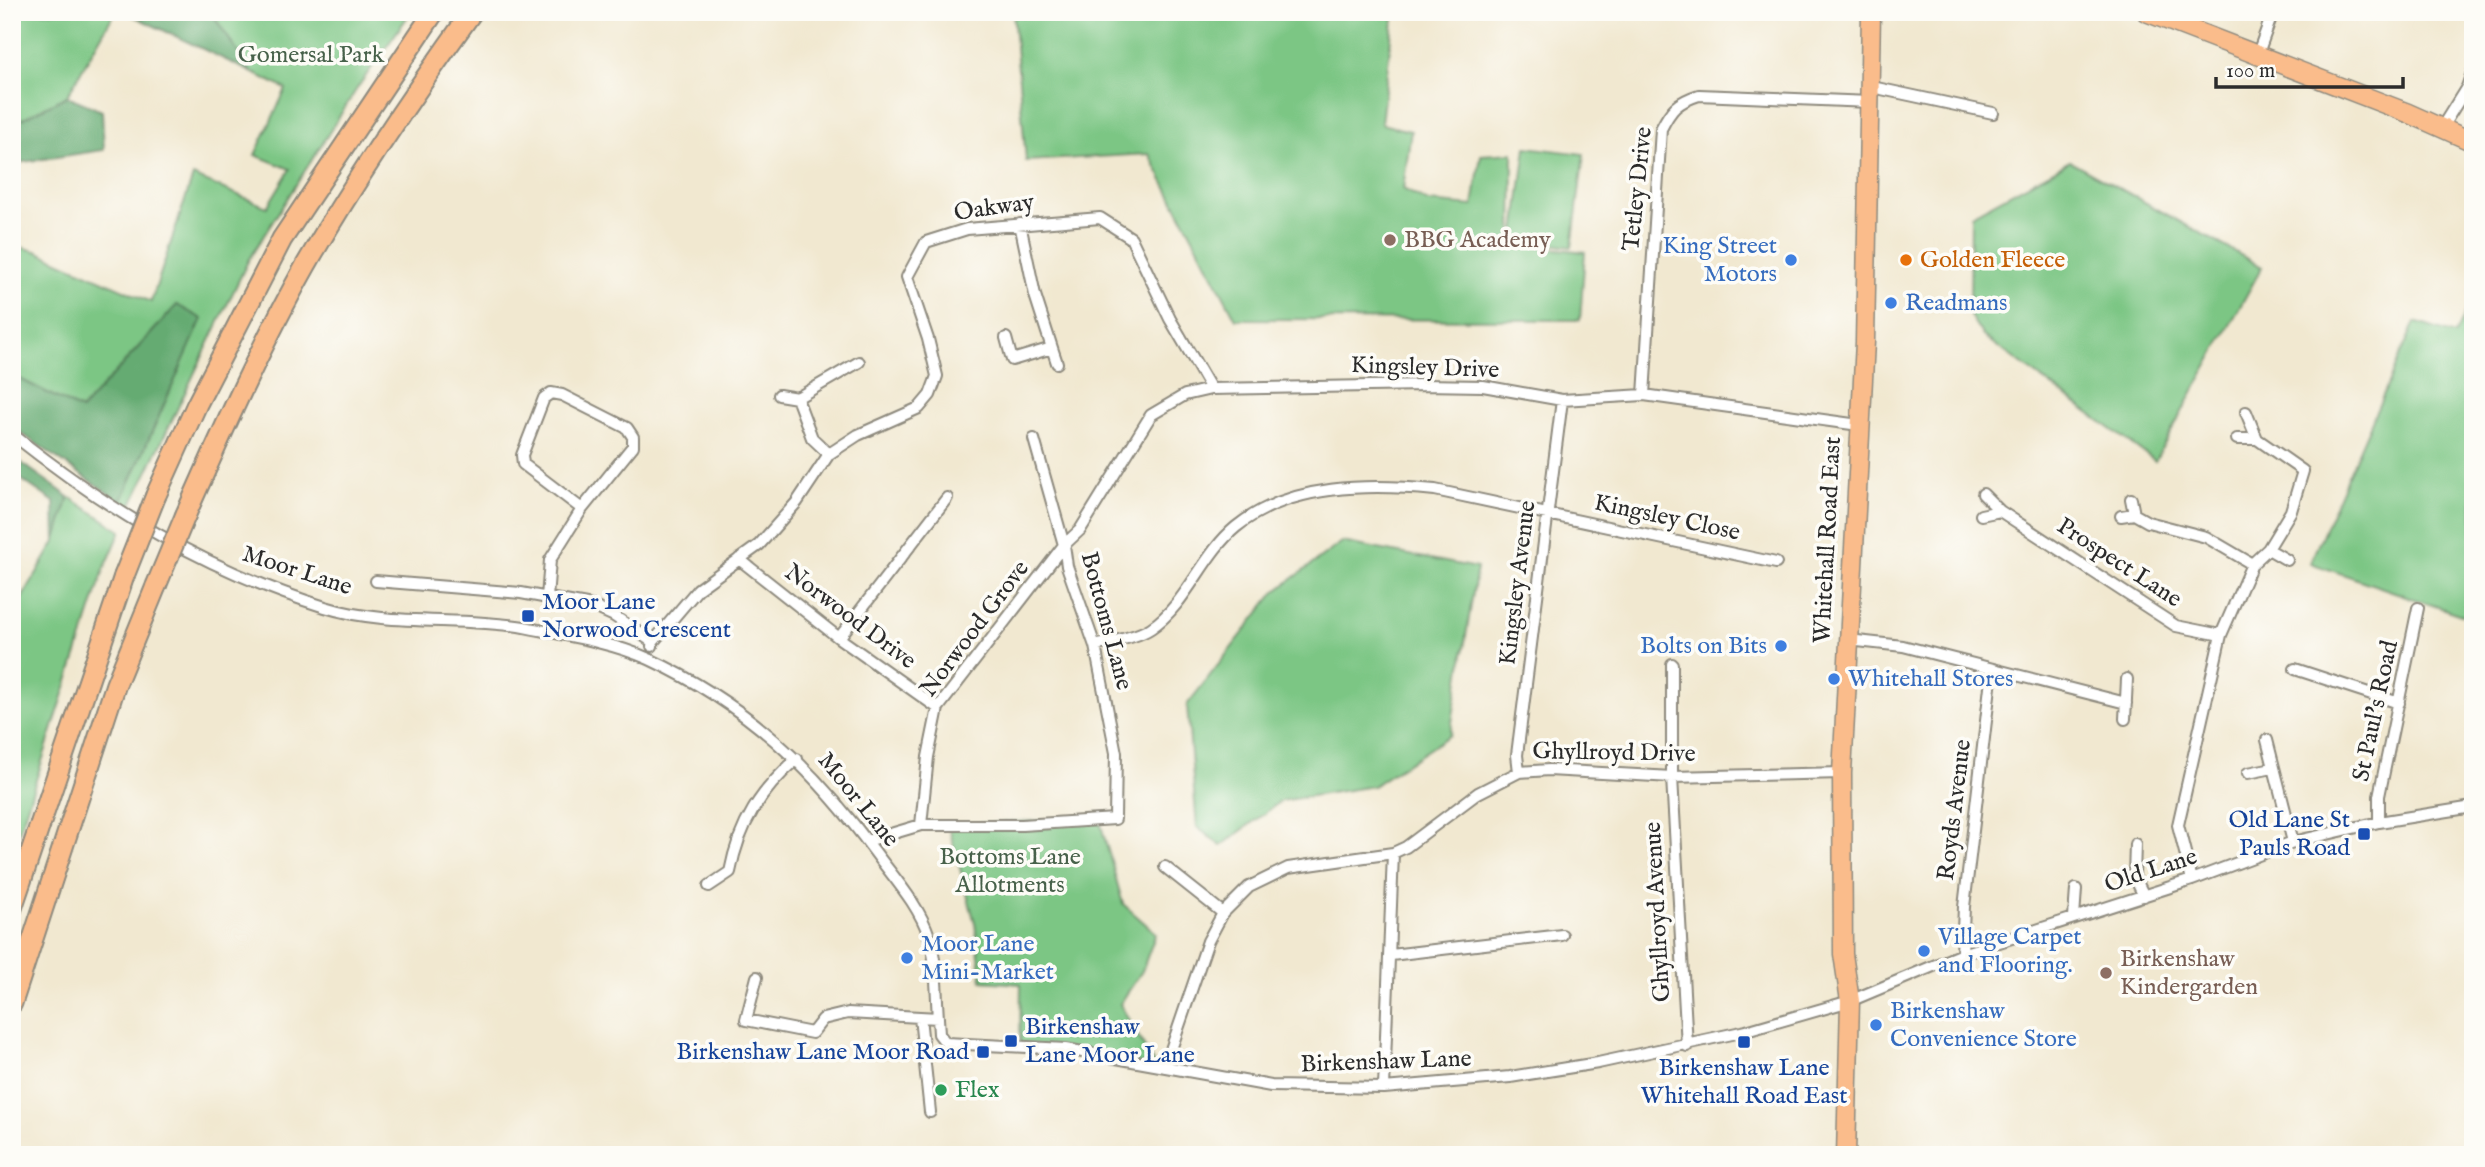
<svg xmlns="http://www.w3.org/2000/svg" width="2485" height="1167" font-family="'IM FELL English',serif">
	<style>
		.green { fill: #7cc684; stroke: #547858; stroke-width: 2 }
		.forest { fill: #65ab72; stroke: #486b4e; stroke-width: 2 }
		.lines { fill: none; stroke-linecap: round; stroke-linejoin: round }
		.street-casing { stroke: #8e8a7e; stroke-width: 14 }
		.primary-casing { stroke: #8e8a7e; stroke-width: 21 }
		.highway-casing { stroke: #8e8a7e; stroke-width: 23 }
		.street { stroke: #fff; stroke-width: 10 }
		.primary { stroke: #fabc8b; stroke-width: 18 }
		.highway { stroke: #fabc8b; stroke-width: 19 }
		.highway-bridge-casing { stroke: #8e8a7e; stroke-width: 23; stroke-linecap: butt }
		.highway-bridge { stroke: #fabc8b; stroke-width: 19 }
		.education-dot { fill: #8d6e63; stroke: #fdfcf7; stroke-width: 2.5 }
		.shop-dot { fill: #3f7fe0; stroke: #fdfcf7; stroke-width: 2.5 }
		.food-dot { fill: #e8710a; stroke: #fdfcf7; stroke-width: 2.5 }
		.transit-dot { fill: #1a4fb4; stroke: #fdfcf7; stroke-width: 2.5 }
		.leisure-dot { fill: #2e9e5b; stroke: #fdfcf7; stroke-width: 2.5 }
		.labels { text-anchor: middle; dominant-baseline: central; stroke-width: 7; stroke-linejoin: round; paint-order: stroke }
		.park-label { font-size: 24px; fill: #47614a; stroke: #fdfcf7 }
		.street-label { font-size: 24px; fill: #2b2b2b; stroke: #fdfcf7 }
		.education-label { font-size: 24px; fill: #785e54; stroke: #fdfcf7; text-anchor: start }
		.shop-label { font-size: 24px; fill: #366cbe; stroke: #fdfcf7; text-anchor: start }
		.food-label { font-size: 24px; fill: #c56008; stroke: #fdfcf7; text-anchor: start }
		.transit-label { font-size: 24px; fill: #164399; stroke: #fdfcf7; text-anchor: start }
		.leisure-label { font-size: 24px; fill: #27864d; stroke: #fdfcf7; text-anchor: start }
	</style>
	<rect width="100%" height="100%" fill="#fdfcf7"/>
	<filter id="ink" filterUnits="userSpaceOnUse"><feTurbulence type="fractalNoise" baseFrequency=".0143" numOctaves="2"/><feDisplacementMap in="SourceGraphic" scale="14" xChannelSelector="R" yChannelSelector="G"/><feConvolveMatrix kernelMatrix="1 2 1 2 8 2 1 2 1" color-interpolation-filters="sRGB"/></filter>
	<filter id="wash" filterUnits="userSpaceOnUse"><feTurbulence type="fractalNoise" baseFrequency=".00686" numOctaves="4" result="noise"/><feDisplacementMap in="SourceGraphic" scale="28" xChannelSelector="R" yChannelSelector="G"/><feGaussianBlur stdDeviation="1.57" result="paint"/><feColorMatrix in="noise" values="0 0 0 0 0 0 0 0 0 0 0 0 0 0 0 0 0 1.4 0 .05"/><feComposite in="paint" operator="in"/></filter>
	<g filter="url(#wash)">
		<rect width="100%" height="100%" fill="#f1e8d0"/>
		<path class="green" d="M12 12H115L67 96 12 124Z
			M211 12H411L358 87 249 259 130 508 121 502 201 319 177 305 81 410 12 375V245L36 251 151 302 193 176 267 207 290 169 255 155 286 89 251 72Z
			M1013 12H1394L1381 124 1411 131 1403 189 1428 202 1473 206 1481 155 1513 153 1512 244 1585 252 1580 320 1236 319 1149 154 1026 161Z
			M1526 147 1584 154 1572 247 1514 240Z
			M2070 161 2262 267 2155 461 1983 336 1970 316 1971 215Z
			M2473 294V619L2310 563 2415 322 2455 335Z
			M69 497 121 531 104 570 12 854V615L55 542Z
			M1342 542 1477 568 1450 735 1373 786 1281 801 1221 846 1197 827 1187 705 1275 592Z
			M1099 818 1123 904 1156 933 1142 971 1120 1004 1155 1066 1020 1044 1021 984 982 981 975 923 948 825Z"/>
		<path class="forest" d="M126 12H211L251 72 125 12Z
			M67 96 102 111 104 150 17 163 12 171V124Z
			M177 305 202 319 121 502 12 427V375L81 410Z
			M12 456 69 497 55 542 54 502 12 473Z"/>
	</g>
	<g filter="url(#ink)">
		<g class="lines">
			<defs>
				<path id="street" d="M2257 56 2273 12
					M1872 87 1993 113
					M2442 127 2467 87 2473 70
					M1006 338 1012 360 1052 348 1035 295 1020 224
					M1052 348 1057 363
					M779 395 797 398
					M1644 395 1661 129C1671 109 1677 102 1699 95L1871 102
					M12 434C111 512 204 569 325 607 388 627 459 616 524 627 564 635 611 642 649 659 746 704 812 767 875 852 894 878 919 905 929 936 937 961 936 992 938 1018L848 1013 823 1019 812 1033 746 1020 757 977
					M2237 439H2257
					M829 454 812 438 797 398 859 362
					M1983 494 2000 511 2176 626 2221 635
					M2131 499 2134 514
					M1981 515 2000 511
					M2121 516 2134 514 2148 522 2206 537 2252 564
					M2268 549 2287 560
					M739 559 839 638 938 708
					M376 581 521 593 592 606 614 616 653 642 652 646
					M547 598 550 560 582 509 523 464 522 455 544 398 551 393 562 395 627 428 633 437V446L582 509
					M839 638 947 498
					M1848 640 1903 646 2126 703
					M653 642 698 589 759 545 797 502 829 454 858 435 919 408 930 395 937 376 928 339 907 277 926 242 967 229 1100 218 1131 238 1170 319 1211 389
					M1095 646C1112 641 1136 638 1151 628 1187 604 1202 555 1236 527 1290 483 1370 484 1435 490L1776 563
					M1672 664V777L1687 1046
					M2295 669 2399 703
					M2125 719 2127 679
					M2267 740 2293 842
					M1519 772 1517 755 1562 400
					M2248 773 2273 768
					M2379 822V796L2418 608
					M921 825 928 757 938 708 1064 545 1080 530 1151 415 1185 395 1211 389 1423 385 1483 386 1562 400 1644 395 1859 425
					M867 841 921 825H1022L1115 819 1116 753 1095 646 1067 566 1064 545 1034 439
					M2135 844 2134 876 2144 896
					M1165 867 1223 913
					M2192 880 2178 825 2221 635 2252 564 2268 549 2291 511 2303 471 2257 439 2246 412
					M709 886 730 872C739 824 761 790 797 759
					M2074 917 2076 889
					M1962 954 1964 907 1992 670
					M1391 955 1562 935
					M920 1017 930 1112
					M938 1018 939 1034 946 1043 1066 1049 1271 1086 1384 1088 1510 1077 1598 1063 1746 1031 1850 1001 1962 954 2192 880 2293 842 2379 822 2473 807
					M1165 1067 1208 941 1223 913 1249 887 1288 868 1393 853
					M1384 1088 1393 853 1406 847 1478 793 1519 772 1549 770 1672 777 1842 773"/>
				<path id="primary" d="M2146 12 2408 113 2473 142
					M1846 1155 1850 1001 1843 954 1842 773 1865 342 1871 12"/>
				<path id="highway" d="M156 495 197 404 282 239 434 12
					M186 514C223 430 261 345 306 265 356 178 413 94 472 12
					M12 908 124 576
					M12 1003 116 684 156 586"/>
			</defs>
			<use href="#street" class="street-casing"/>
			<use href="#primary" class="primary-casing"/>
			<use href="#highway" class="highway-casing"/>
			<use href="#street" class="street"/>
			<use href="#primary" class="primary"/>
			<use href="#highway" class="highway"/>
			<defs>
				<path id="highway-bridge" d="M124 576 156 495
					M156 586 186 514"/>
			</defs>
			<use href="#highway-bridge" class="highway-bridge-casing"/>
			<use href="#highway-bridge" class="highway-bridge"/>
		</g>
	</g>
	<g class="education-dot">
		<circle cx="1390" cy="240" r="7"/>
		<circle cx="2106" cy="973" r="7"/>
	</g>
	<g class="shop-dot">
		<circle cx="1791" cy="260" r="7"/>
		<circle cx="1891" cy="303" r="7"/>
		<circle cx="1781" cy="646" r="7"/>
		<circle cx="1834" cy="679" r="7"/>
		<circle cx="1924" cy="951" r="7"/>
		<circle cx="907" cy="958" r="7"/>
		<circle cx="1876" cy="1025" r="7"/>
	</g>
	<circle class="food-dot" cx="1906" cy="260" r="7"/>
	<g class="transit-dot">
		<rect x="521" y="609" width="14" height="14" rx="3.5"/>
		<rect x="2357" y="827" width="14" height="14" rx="3.5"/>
		<rect x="1004" y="1034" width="14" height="14" rx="3.5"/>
		<rect x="1737" y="1035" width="14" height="14" rx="3.5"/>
		<rect x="976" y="1045" width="14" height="14" rx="3.5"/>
	</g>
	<circle class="leisure-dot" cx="941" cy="1090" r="7"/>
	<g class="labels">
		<g class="park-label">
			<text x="311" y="55">Gomersal Park</text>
			<text x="1010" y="857">Bottoms Lane<tspan x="1010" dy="28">Allotments</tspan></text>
		</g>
		<g class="street-label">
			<text transform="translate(1638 189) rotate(-84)">Tetley Drive</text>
			<text transform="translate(994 208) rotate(-8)">Oakway</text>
			<text transform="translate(1425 368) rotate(2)">Kingsley Drive</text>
			<text transform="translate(1667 518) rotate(12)">Kingsley Close</text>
			<text transform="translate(1828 540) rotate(-87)">Whitehall Road East</text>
			<text transform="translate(2119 563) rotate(33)">Prospect Lane</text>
			<text transform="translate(297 571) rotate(18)">Moor Lane</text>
			<text transform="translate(1518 583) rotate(-83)">Kingsley Avenue</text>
			<text transform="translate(850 617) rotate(37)">Norwood Drive</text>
			<text transform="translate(1106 621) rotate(75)">Bottoms Lane</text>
			<text transform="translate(975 629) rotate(-53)">Norwood Grove</text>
			<text transform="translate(2376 711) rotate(-78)">St Paul's Road</text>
			<text transform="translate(1614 753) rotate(1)">Ghyllroyd Drive</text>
			<text transform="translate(858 800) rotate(51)">Moor Lane</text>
			<text transform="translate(1955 810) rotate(-83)">Royds Avenue</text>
			<text transform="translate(2151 871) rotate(-18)">Old Lane</text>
			<text transform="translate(1658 912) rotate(-93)">Ghyllroyd Avenue</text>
			<text transform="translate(1386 1062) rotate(-2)">Birkenshaw Lane</text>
		</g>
		<g class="education-label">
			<text x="1404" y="240">BBG Academy</text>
			<text x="2120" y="959">Birkenshaw<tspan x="2120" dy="28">Kindergarden</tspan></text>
		</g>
		<g class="shop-label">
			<text x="1777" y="246" text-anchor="end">King Street<tspan x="1777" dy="28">Motors</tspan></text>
			<text x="1905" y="303">Readmans</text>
			<text x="1767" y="646" text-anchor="end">Bolts on Bits</text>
			<text x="1848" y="679">Whitehall Stores</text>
			<text x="1938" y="937">Village Carpet<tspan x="1938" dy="28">and Flooring.</tspan></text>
			<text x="921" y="944">Moor Lane<tspan x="921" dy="28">Mini-Market</tspan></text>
			<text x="1890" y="1011">Birkenshaw<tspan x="1890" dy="28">Convenience Store</tspan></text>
		</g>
		<g class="food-label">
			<text x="1920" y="260">Golden Fleece</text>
		</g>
		<g class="transit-label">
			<text x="542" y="602">Moor Lane<tspan x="542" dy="28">Norwood Crescent</tspan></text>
			<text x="2350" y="820" text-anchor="end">Old Lane St<tspan x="2350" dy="28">Pauls Road</tspan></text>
			<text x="1025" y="1027">Birkenshaw<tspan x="1025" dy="28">Lane Moor Lane</tspan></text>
			<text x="969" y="1052" text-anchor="end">Birkenshaw Lane Moor Road</text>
			<text x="1744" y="1068" text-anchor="middle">Birkenshaw Lane<tspan x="1744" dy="28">Whitehall Road East</tspan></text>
		</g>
		<g class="leisure-label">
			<text x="955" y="1090">Flex</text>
		</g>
	</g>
	<rect width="2485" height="1167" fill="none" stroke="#fdfcf7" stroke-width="42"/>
	<path d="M2216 77v10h187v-10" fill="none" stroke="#2b2b2b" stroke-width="3.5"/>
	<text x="2226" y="77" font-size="21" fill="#2b2b2b" stroke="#fdfcf7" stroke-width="5" paint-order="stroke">100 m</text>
</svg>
